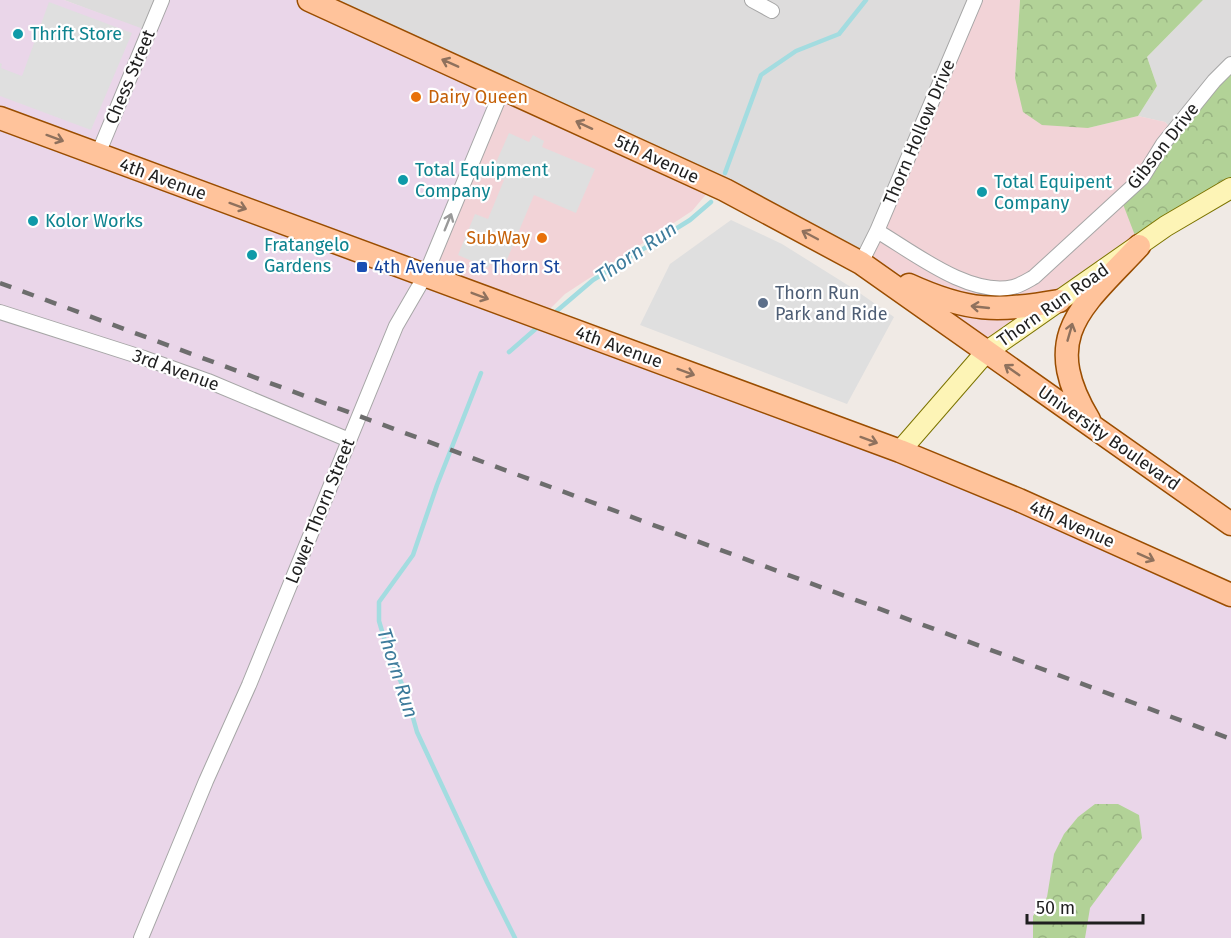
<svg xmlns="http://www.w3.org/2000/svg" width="1231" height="938" font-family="'Fira Sans',sans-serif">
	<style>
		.residential { fill: #dddcdc }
		.commercial { fill: #f2d3d7 }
		.industrial { fill: #ead6e9 }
		.forest { fill: url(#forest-crowns) }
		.parking { fill: #dfdfdf }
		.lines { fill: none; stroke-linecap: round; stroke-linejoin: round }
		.stream { stroke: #a3dce0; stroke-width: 4.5 }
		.street-casing { stroke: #a6a6a6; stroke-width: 16 }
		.secondary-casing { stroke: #7c7400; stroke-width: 22 }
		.primary-casing { stroke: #9a4d00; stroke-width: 25 }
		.street { stroke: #fff; stroke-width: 14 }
		.secondary { stroke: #fdf4b6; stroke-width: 20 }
		.primary { stroke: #ffc39b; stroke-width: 22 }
		.rail { stroke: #6d6d6d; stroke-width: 4.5; stroke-dasharray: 12 12; stroke-linecap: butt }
		.oneway { stroke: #8f715d }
		.oneway2 { stroke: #9a9a9a }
		.culture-dot { fill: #0f9aa8; stroke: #fff; stroke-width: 2 }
		.food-dot { fill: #e8710a; stroke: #fff; stroke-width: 2 }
		.transit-dot { fill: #1a4fb4; stroke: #fff; stroke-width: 2 }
		.service-dot { fill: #5c6f8a; stroke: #fff; stroke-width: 2 }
		.labels { text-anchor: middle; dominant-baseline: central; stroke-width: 4.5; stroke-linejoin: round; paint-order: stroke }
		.culture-label { font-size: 18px; fill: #0d838f; stroke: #fff; text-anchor: start }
		.street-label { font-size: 18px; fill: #1f1f1f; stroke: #fff }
		.food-label { font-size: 18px; fill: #c56008; stroke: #fff; text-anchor: start }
		.transit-label { font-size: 18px; fill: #164399; stroke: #fff; text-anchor: start }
		.service-label { font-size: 18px; fill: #4e5e75; stroke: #fff; text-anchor: start }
		.water-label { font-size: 20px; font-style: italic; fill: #3e7c9c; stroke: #fff }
	</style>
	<defs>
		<pattern id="forest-crowns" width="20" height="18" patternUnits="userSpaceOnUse" patternTransform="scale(1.5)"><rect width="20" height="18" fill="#b2d297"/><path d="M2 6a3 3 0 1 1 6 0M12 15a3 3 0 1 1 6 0" fill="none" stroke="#99b482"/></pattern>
	</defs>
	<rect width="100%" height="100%" fill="#f0eae5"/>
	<path class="residential" d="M64 0H162L149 32Z
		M309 0H975L861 262Z
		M1203 0H1231V64L1174 131 1165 122 1138 116 1157 86 1147 57Z"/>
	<path class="commercial" d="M975 0H1020L1015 78 1088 128 1138 116 1165 122 1174 131 1139 246 986 352 861 263Z
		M503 88 714 185 692 211 565 294 540 319 425 276Z"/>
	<path class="industrial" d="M0 0H64L149 31 162 0H309L503 88 426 275 540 319 1231 595V938H0Z"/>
	<path class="forest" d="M1020 0H1203L1147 57 1157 86 1138 116 1088 128 1042 125 1023 112 1015 78Z
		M1231 64V188L1139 246 1121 199Z
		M1095 804H1118L1139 815 1142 838 1090 908 1085 938H1033V916L1047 897 1054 854 1064 834 1078 817Z"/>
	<path class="parking" d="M49 2 132 33 91 130 0 96V63L2 64 1 68 22 76Z
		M509 133 529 142 533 135 544 141 542 147 595 169 576 213 534 195 503 269 490 264 488 268 458 255 475 214 488 219 504 180 491 174Z
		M731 220 782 244 854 289 894 317 847 404 640 325 670 264Z"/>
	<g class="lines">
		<path class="stream" d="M725 173 761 75 796 51 839 34 866 0
			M552 315 593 280 690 220 711 202
			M509 352 539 326
			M481 373 437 485 413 555 379 602V621L390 658 406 693 417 732 487 882 515 938"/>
		<defs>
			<path id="street" d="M752 0 772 11
				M98 154 162 0
				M877 231C913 252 969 297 1013 287 1021 285 1027 281 1034 277L1142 178 1163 144 1214 81 1231 64
				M861 263 877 231 975 0
				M0 312 144 358 208 381 349 440
				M141 938 206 781 249 685 396 326 425 276 503 88"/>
			<path id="secondary" d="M900 451 986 352 1166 226 1231 188"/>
			<path id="primary" d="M309 0 725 190 861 263 1231 524
				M0 118 900 451 1019 500 1231 595
				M909 285C968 312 996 312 1059 301
				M1089 420C1038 335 1083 306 1139 246"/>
		</defs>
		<use href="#street" class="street-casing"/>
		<use href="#secondary" class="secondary-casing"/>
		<use href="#primary" class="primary-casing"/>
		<use href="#street" class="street"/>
		<use href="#secondary" class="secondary"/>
		<use href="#primary" class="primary"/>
		<path class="rail" d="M0 283 1231 739"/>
	</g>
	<defs><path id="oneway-shaft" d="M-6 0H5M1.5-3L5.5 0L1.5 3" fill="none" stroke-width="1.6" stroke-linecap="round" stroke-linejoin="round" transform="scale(1.5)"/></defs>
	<g class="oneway">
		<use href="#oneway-shaft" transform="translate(450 63) rotate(-156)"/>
		<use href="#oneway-shaft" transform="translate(584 125) rotate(-155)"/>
		<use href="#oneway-shaft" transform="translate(55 138) rotate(20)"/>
		<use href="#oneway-shaft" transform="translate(238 206) rotate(20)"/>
		<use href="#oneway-shaft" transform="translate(810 235) rotate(-152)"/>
		<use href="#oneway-shaft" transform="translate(480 296) rotate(21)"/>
		<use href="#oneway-shaft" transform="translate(980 307) rotate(-174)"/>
		<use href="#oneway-shaft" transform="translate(1070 332) rotate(-74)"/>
		<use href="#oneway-shaft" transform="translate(1012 370) rotate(-145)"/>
		<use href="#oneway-shaft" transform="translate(686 372) rotate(20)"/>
		<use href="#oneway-shaft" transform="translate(869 440) rotate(20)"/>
		<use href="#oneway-shaft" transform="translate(1146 557) rotate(24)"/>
	</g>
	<use class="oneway2" href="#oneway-shaft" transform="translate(448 222) rotate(-68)"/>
	<g class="culture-dot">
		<circle cx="18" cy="34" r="6"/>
		<circle cx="403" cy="180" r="6"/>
		<circle cx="982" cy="192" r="6"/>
		<circle cx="33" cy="221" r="6"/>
		<circle cx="252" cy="255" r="6"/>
	</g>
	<g class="food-dot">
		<circle cx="416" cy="97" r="6"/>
		<circle cx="542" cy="238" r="6"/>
	</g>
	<rect class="transit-dot" x="356" y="261" width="12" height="12" rx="3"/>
	<circle class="service-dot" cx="763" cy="303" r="6"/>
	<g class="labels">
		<g class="culture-label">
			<text x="30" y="34">Thrift Store</text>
			<text x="415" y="170">Total Equipment<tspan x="415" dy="21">Company</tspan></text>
			<text x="994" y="182">Total Equipent<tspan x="994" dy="21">Company</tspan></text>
			<text x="45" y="221">Kolor Works</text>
			<text x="264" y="245">Fratangelo<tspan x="264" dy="21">Gardens</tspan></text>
		</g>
		<g class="street-label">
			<text transform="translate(130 77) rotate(-67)">Chess Street</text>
			<text transform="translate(919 132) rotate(-67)">Thorn Hollow Drive</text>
			<text transform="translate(1163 146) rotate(-52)">Gibson Drive</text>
			<text transform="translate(657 159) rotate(25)">5th Avenue</text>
			<text transform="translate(163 179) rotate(20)">4th Avenue</text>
			<text transform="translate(1053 305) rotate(-35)">Thorn Run Road</text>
			<text transform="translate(619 347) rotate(20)">4th Avenue</text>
			<text transform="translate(176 370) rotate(20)">3rd Avenue</text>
			<text transform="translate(1109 438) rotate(35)">University Boulevard</text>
			<text transform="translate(320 511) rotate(-68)">Lower Thorn Street</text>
			<text transform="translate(1072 524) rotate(24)">4th Avenue</text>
		</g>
		<g class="food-label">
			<text x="428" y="97">Dairy Queen</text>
			<text x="530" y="238" text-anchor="end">SubWay</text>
		</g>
		<g class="transit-label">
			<text x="374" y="267">4th Avenue at Thorn St</text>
		</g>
		<g class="service-label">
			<text x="775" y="293">Thorn Run<tspan x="775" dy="21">Park and Ride</tspan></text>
		</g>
		<g class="water-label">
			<text transform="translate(636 252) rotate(-34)">Thorn Run</text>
			<text transform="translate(398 673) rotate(72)">Thorn Run</text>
		</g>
	</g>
	<path d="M1027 914v9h116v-9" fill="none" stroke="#1f1f1f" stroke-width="3"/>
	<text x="1036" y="914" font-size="18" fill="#1f1f1f" stroke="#ffffff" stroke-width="4.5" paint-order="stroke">50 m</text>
</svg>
